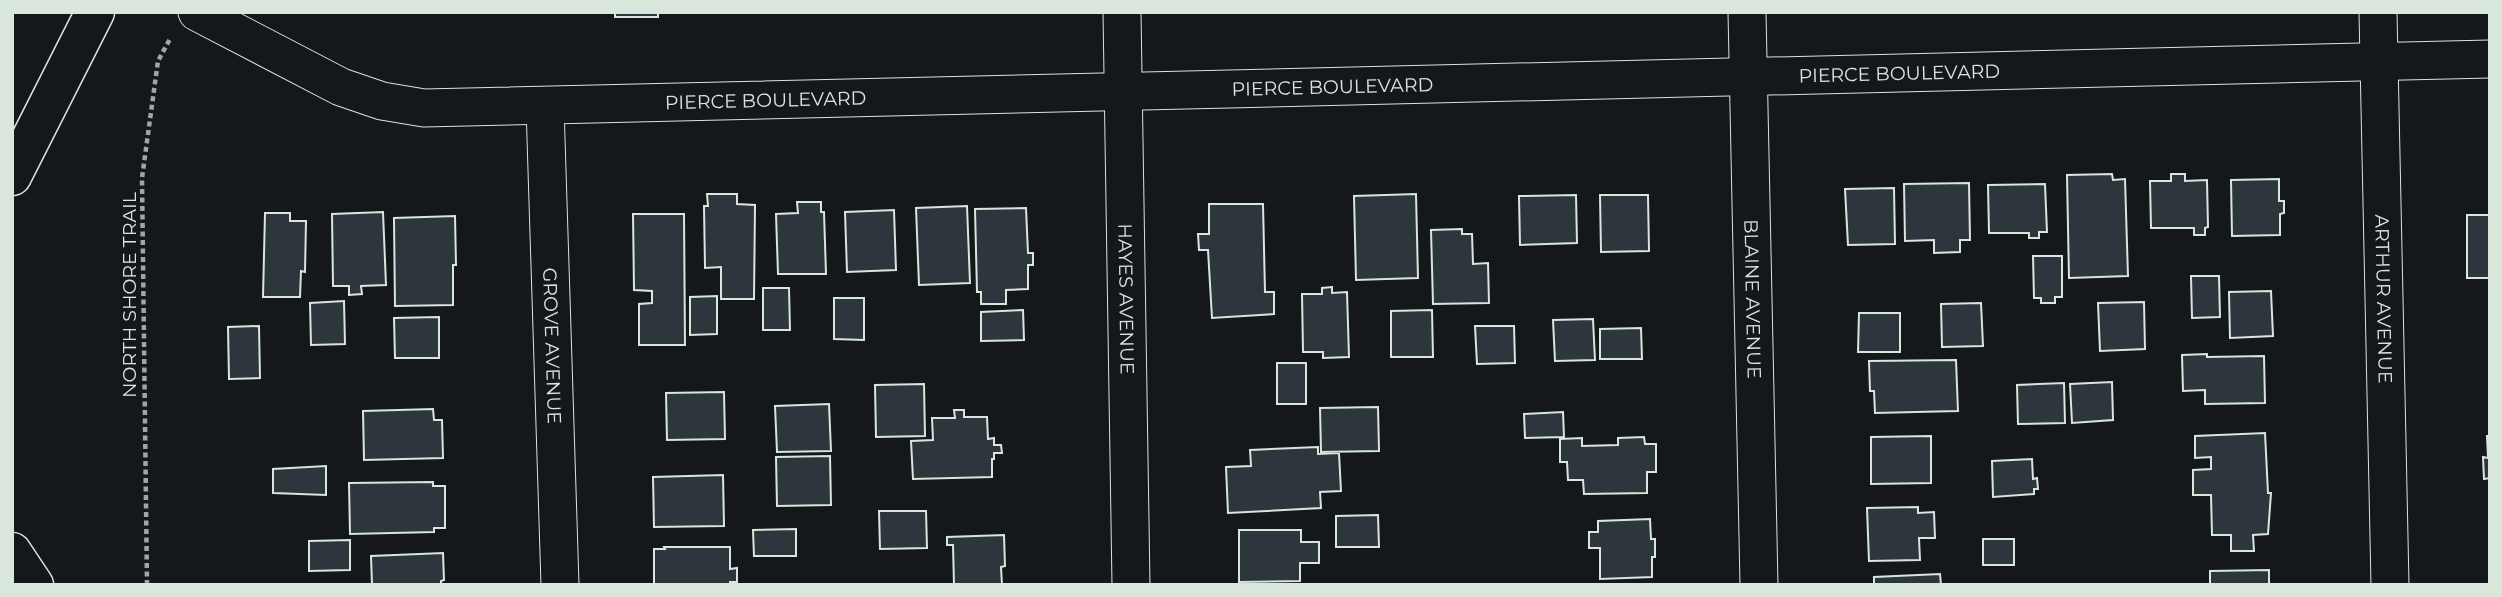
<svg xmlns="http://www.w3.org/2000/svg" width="2502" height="597" font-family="Montserrat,sans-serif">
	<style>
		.building { fill: #2c363c; stroke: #d8e6dc; stroke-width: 2 }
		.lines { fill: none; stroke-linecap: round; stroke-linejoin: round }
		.minor-casing { stroke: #d8e6dc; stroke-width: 39 }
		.tertiary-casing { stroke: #d8e6dc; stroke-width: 41 }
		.path { stroke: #9da8a2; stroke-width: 4.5; stroke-dasharray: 5 3.5; stroke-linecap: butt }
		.minor { stroke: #14181c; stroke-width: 37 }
		.tertiary { stroke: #14181c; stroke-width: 38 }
		.labels { text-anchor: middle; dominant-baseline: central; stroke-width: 5; stroke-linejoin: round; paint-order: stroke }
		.street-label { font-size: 19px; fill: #d8e6dc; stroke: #14181c }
	</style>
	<rect width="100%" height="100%" fill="#14181c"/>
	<path class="building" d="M615 12H658V17H615Z
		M2112 174 2113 180 2125 179 2128 276 2069 278 2067 175Z
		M2171 174H2185V181L2207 180 2208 227 2205 228V235H2194V228H2151L2150 181H2171Z
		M2279 179V201H2284V213L2280 214V235L2232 236 2231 180Z
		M1969 183 1970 240H1960V252L1934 253V240L1905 241 1904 184Z
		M2045 184 2047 232H2039V238H2029V233H1989L1988 185Z
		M1894 188 1895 244 1848 245 1845 189Z
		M707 194H737V204L755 205 754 299H721V267L705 268 704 206H708Z
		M1416 194 1418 278 1356 280 1354 196Z
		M1576 195 1577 243 1520 245 1519 196Z
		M1600 195H1648L1649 251 1601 252Z
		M797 202H821V212H824L826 274H778L776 214 798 213Z
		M1209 204H1263L1265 292H1274V314L1212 318 1208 250H1199L1198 234H1209Z
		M967 206 970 283 919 285 916 208Z
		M1026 208 1028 253H1033V265H1028V289L1006 290V304H981V292H977L975 209Z
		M894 210 896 270 847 272 845 212Z
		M383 212 386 285 361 286 362 294 349 295V286H333L332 214Z
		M265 213H290V221H306L305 272 301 271 300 297H263Z
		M633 214H684L685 345H639V304L652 303V291L634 290Z
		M2467 215H2490V278H2467Z
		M455 216 456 265H453V305L395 306 394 218Z
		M1462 229V234H1472L1473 264 1488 263 1489 303 1433 304 1431 230Z
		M2033 256H2062V297H2055V303H2041V298H2034Z
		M2191 276H2219L2220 317 2192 318Z
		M1332 287V293L1347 292 1349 357 1323 358V352H1303L1302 294H1322V288Z
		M763 288H789L790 330H763Z
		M2271 291 2273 336 2230 338 2229 292Z
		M717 296V334L690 335V297Z
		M834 298H864V340L834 339Z
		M344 301 345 344 311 345 310 303Z
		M2144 302 2145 349 2100 351 2098 303Z
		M1981 303 1983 346 1942 347 1941 304Z
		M1023 310 1024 340 981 341V312Z
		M1432 310 1433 357H1391V311Z
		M1859 313H1900V352H1858Z
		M439 317V358H395L394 318Z
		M1593 319 1595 360 1555 361 1553 320Z
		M259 326 260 378 229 379 228 327Z
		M1475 326H1514L1515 363 1477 364Z
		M1641 328 1642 359H1600V329Z
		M2207 354V357L2264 356 2265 403 2205 404V390L2183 391 2182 355Z
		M1956 360 1958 411 1875 413 1874 391H1870L1869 361Z
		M1277 363H1306V404H1277Z
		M2112 382 2113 420 2072 423 2070 384Z
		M2064 383 2065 423 2018 424 2017 385Z
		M924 384 925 436 876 437 875 385Z
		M724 392 725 439 667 440 666 393Z
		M829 404 831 451 777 452 775 406Z
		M1378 407 1379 451 1321 452 1320 408Z
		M433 409 434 420H442L443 458 364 460 363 411Z
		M954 410H964V417H987L988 439 994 438V445H1001L1002 453H994V459H992V477L913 479 911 441 933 440 932 418H955Z
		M1563 412 1564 437 1525 438 1524 414Z
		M2265 433 2268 493H2271L2268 534 2253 535 2254 551H2231V535H2212L2211 495H2193V470L2211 469V457L2195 458V436Z
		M1931 436V483L1871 484V437Z
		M2487 436H2490V478L2484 479 2483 457 2488 458Z
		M1644 437 1645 444H1656V472H1647V493L1584 494 1583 480H1568L1567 462H1560V439L1582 438V446L1618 445V438Z
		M1318 447V454L1339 453 1341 491 1320 492 1321 508 1228 513 1226 467 1251 466 1250 450Z
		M830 456 831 505 777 506 776 457Z
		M2032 459 2033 479 2037 478 2038 489H2034V494L1993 497 1992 461Z
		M326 466V495L273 493V469Z
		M723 475 724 526 654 527 653 477Z
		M433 482V486H445V528H434V532L350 534 349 483Z
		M1918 507V513L1934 512 1935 538H1919L1920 560 1869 561 1867 508Z
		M879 511H926L927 548 880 549Z
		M1378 515 1379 547H1336V516Z
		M1650 519 1651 539H1655V557H1652V577L1600 579V548H1589V532H1598V521Z
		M796 529V556H754L753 530Z
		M1239 530H1301V542H1319V563H1300V581L1239 582Z
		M1004 535 1005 566 1001 567 1002 585H954L953 545H947V537Z
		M1983 539H2014V565H1983Z
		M350 540V570L309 571V541Z
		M664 547H730V569L737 568V582H730V585H654V549H665Z
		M443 553 444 580 441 581V585H372L371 556Z
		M2269 570V585H2210V571Z
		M1940 574 1941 585H1874V577Z"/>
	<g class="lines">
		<defs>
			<g id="minor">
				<path id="s1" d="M197 12 341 87 382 101 424 108 2490 59"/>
				<path id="s2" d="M1122 12 1131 585"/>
				<path id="s3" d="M1747 12 1759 585"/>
				<path id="s4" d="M2378 12 2390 585"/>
				<path id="s5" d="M545 106 560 585"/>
			</g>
			<path id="tertiary" d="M12 176 95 12
				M12 552 34 585"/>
		</defs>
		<use href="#minor" class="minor-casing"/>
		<use href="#tertiary" class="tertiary-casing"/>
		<path class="path" d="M147 585 142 178 158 61 171 37"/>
		<use href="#minor" class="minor"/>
		<use href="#tertiary" class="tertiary"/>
	</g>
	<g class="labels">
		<g class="street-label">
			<text stroke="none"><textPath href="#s1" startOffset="1724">PIERCE BOULEVARD</textPath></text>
			<text stroke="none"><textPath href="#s1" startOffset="1157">PIERCE BOULEVARD</textPath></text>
			<text stroke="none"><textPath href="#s1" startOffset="590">PIERCE BOULEVARD</textPath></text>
			<text transform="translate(129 295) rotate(-90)">NORTH SHORE TRAIL</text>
			<text stroke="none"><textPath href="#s3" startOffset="287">BLAINE AVENUE</textPath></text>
			<text stroke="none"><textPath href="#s4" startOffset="287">ARTHUR AVENUE</textPath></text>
			<text stroke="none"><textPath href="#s2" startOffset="287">HAYES AVENUE</textPath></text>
			<text stroke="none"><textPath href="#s5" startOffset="240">GROVE AVENUE</textPath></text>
		</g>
	</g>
	<rect width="2502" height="597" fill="none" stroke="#d8e6dc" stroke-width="28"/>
</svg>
